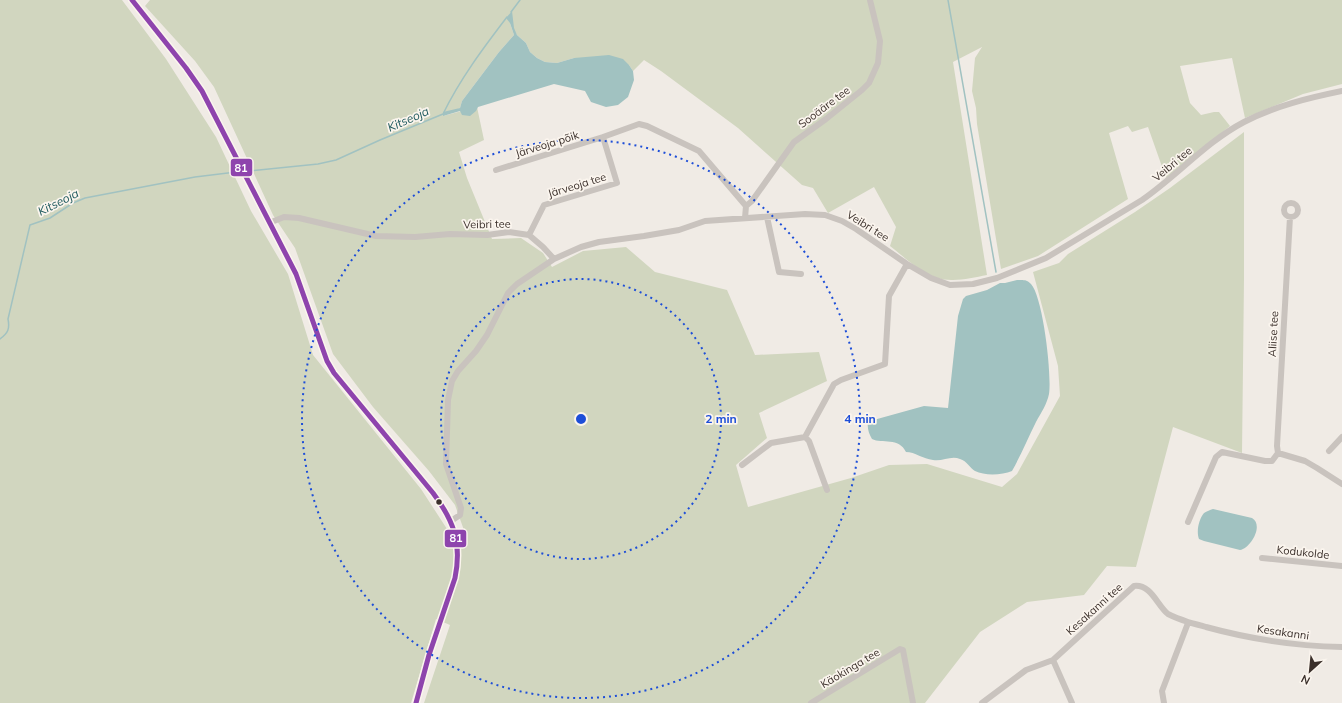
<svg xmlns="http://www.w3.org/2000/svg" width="1342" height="703" font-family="Mulish,sans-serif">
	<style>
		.green { fill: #d1d6bf }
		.water { fill: #a1c2c1 }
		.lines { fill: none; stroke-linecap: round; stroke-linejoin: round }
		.stream { stroke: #a1c2c1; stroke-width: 1.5 }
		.minor { stroke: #c9c3be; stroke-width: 6 }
		.bus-1-casing { stroke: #fbf5ee; stroke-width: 8 }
		.bus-1 { stroke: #8e44ad; stroke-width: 5 }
		.ring { fill: none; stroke: #1d4ed8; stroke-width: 2; stroke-dasharray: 2 4 }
		.bus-dot { fill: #3b302b; stroke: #fbf5ee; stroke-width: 1.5 }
		.labels { text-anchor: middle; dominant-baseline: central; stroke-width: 3.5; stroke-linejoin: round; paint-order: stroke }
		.street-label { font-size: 11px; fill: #3b302b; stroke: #fbf5ee }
		.water-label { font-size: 12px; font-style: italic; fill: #1f5a5e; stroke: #fbf5ee }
		.centre { fill: #1d4ed8; stroke: #fbf5ee; stroke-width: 2 }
		.ring-label { font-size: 12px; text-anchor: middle; font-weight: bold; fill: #1d4ed8; stroke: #fbf5ee; stroke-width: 3.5; stroke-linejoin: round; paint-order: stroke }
		.line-badge { stroke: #fbf5ee; stroke-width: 1.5 }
		.badge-label { font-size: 11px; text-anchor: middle; font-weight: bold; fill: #fff }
	</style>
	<rect width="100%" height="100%" fill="#f0ebe5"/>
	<path class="green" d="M0 0H122L166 59 216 137 251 211 288 274 313 355 421 489 447 529 450 537 465 533 455 505 429 471 373 407 333 354 295 248 273 215 214 87 195 61 145 6 150 0H1342V84L1303 94 1245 118 1232 58 1180 66 1190 103 1201 115 1214 112H1219L1230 126 1166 178 1148 127 1132 132 1128 126 1109 133 1128 199 1038 256 1001 269 977 124 976 108 972 91 975 58 982 47 953 62 987 275C976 277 964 280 953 280 928 281 908 260 890 246L896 227 874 187 828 213 813 188 802 185 738 128 661 71 644 60 633 71 629 65 574 58 557 63 545 62 537 58 530 52 526 43 517 35 510 23 514 35 499 52 462 101 460 108 443 116 477 107 484 140 459 152 467 178 492 239 521 238 543 253 552 267 583 251 626 247 655 272 727 290 755 355 819 352 827 381 759 413 767 438 736 465 748 507 851 478 889 465 927 464 1002 487 1017 474 1060 396 1058 366 1033 272 1059 263 1068 254 1135 212 1170 188 1244 132V279L1242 453 1173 427 1136 567 1107 566 1084 595 1027 602 980 632 925 703H424L450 625 436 619 411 703H0Z"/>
	<path class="water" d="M512 11 514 28 517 35 526 43 530 52 537 58 545 62 557 63 574 58 609 55 623 59 629 65 633 71 634 80 628 97 618 105 606 107 591 102 585 91 554 84 478 107 476 111 470 116 462 115 460 111 443 116V112L460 108 462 101 499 52 514 35 510 23 506 18Z
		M1017 280C1022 280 1027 279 1031 284 1043 297 1052 375 1049 394 1047 404 1041 413 1036 422 1028 438 1021 455 1012 471 1002 475 985 476 975 471 970 468 967 461 960 459 951 455 942 462 933 460 923 459 915 452 906 452 899 437 882 444 872 439 869 434 867 428 868 422L870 421 924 406 948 408 958 316 963 299 966 296 987 290 1000 283H1005Z
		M1213 509 1252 518C1264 525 1251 548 1240 550L1204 541 1199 539C1196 531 1199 519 1204 513 1207 511 1210 510 1213 509Z"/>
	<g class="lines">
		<path class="stream" d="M948 0 996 272
			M511 12 520 0
			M248 171 318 164 336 160 380 140 443 114C460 79 484 47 507 17
			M0 339C8 333 10 329 8 319L30 225 50 218 73 203 85 198 195 177 236 172"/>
		<path class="minor" d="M132 0 186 68 202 91 296 274 327 361 334 373 433 493C454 521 462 543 455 578L429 655 416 703
			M496 170 603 137
			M1284 210a7 7 0 1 1 14 0a7 7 0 1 1-14 0Z
			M767 217 779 272 801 274
			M745 218 746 206 752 201 794 142 826 119 862 90 869 83 878 63 880 41 870 0
			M269 223 284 217 299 218 376 236 415 237 450 234 487 235 509 232 529 235 543 247 554 259 581 247 599 242 644 236 679 230 705 221 805 214 825 215 842 221 856 229 907 264 931 278 950 285 973 284 997 278 1046 258 1142 200C1177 176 1206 142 1244 122 1275 106 1308 98 1342 91
			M529 235 544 205 617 183 603 137 639 124 647 126 699 151 746 206
			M805 437 809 441 827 490
			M1329 451 1342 437
			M1278 453 1277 446 1290 217
			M1278 453 1305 461 1317 468 1342 484
			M742 465 771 443 805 437 834 384 841 380 885 364 889 296 907 264
			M451 521 460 515 461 508 446 464 448 400 452 381 458 371 476 351 487 335 508 293 517 284 554 259
			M1188 522 1216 457 1222 452 1265 461H1272L1278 453
			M1262 558 1342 566
			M1053 660 1072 703
			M811 703 900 649 903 650 913 703
			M982 703 1026 670 1053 660 1134 586C1151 584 1157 605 1168 614 1174 617 1182 620 1188 622 1194 624 1200 625 1206 627 1250 639 1296 646 1342 647
			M1164 703 1162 691 1188 623"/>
		<defs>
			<path id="bus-1" d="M132 0 186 68 202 91 296 274 327 361 334 373 433 493C454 521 462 543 455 578L429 655 416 703"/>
		</defs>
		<use href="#bus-1" class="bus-1-casing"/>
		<use href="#bus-1" class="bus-1"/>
	</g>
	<g class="ring">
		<circle cx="581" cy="419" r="140"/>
		<circle cx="581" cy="419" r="279"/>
	</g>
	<circle class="bus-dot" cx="439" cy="502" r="3.5"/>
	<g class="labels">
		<g class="street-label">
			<text transform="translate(824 107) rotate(-37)">Sooääre tee</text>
			<text transform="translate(547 144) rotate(-17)">Järveoja põik</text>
			<text transform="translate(1172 164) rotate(-40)">Veibri tee</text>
			<text transform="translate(577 185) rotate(-17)">Järveoja tee</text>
			<text transform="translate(487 224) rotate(-1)">Veibri tee</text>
			<text transform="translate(868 226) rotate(32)">Veibri tee</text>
			<text transform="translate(1273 334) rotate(-87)">Aliise tee</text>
			<text transform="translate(1303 552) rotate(6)">Kodukolde</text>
			<text transform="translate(1094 609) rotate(-42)">Kesakanni tee</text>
			<text transform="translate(1283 632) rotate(8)">Kesakanni</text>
			<text transform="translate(850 668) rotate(-31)">Käokinga tee</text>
		</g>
		<g class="water-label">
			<text transform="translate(408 119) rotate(-24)">Kitseoja</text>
			<text transform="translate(58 202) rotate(-27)">Kitseoja</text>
		</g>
	</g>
	<circle cx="581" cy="419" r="6" class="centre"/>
	<g class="ring-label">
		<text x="721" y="423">2 min</text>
		<text x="860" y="423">4 min</text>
	</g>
	<g class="line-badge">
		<rect x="230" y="158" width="23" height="19" rx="4" fill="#8e44ad"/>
		<rect x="444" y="529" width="23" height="19" rx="4" fill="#8e44ad"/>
	</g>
	<g class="badge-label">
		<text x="241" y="172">81</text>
		<text x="456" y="542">81</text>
	</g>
	<g transform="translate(1310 671) rotate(207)" stroke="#fbf5ee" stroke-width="3" paint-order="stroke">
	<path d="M0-3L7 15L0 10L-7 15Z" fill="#3b302b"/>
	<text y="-6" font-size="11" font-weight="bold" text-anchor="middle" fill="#3b302b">N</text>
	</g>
</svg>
